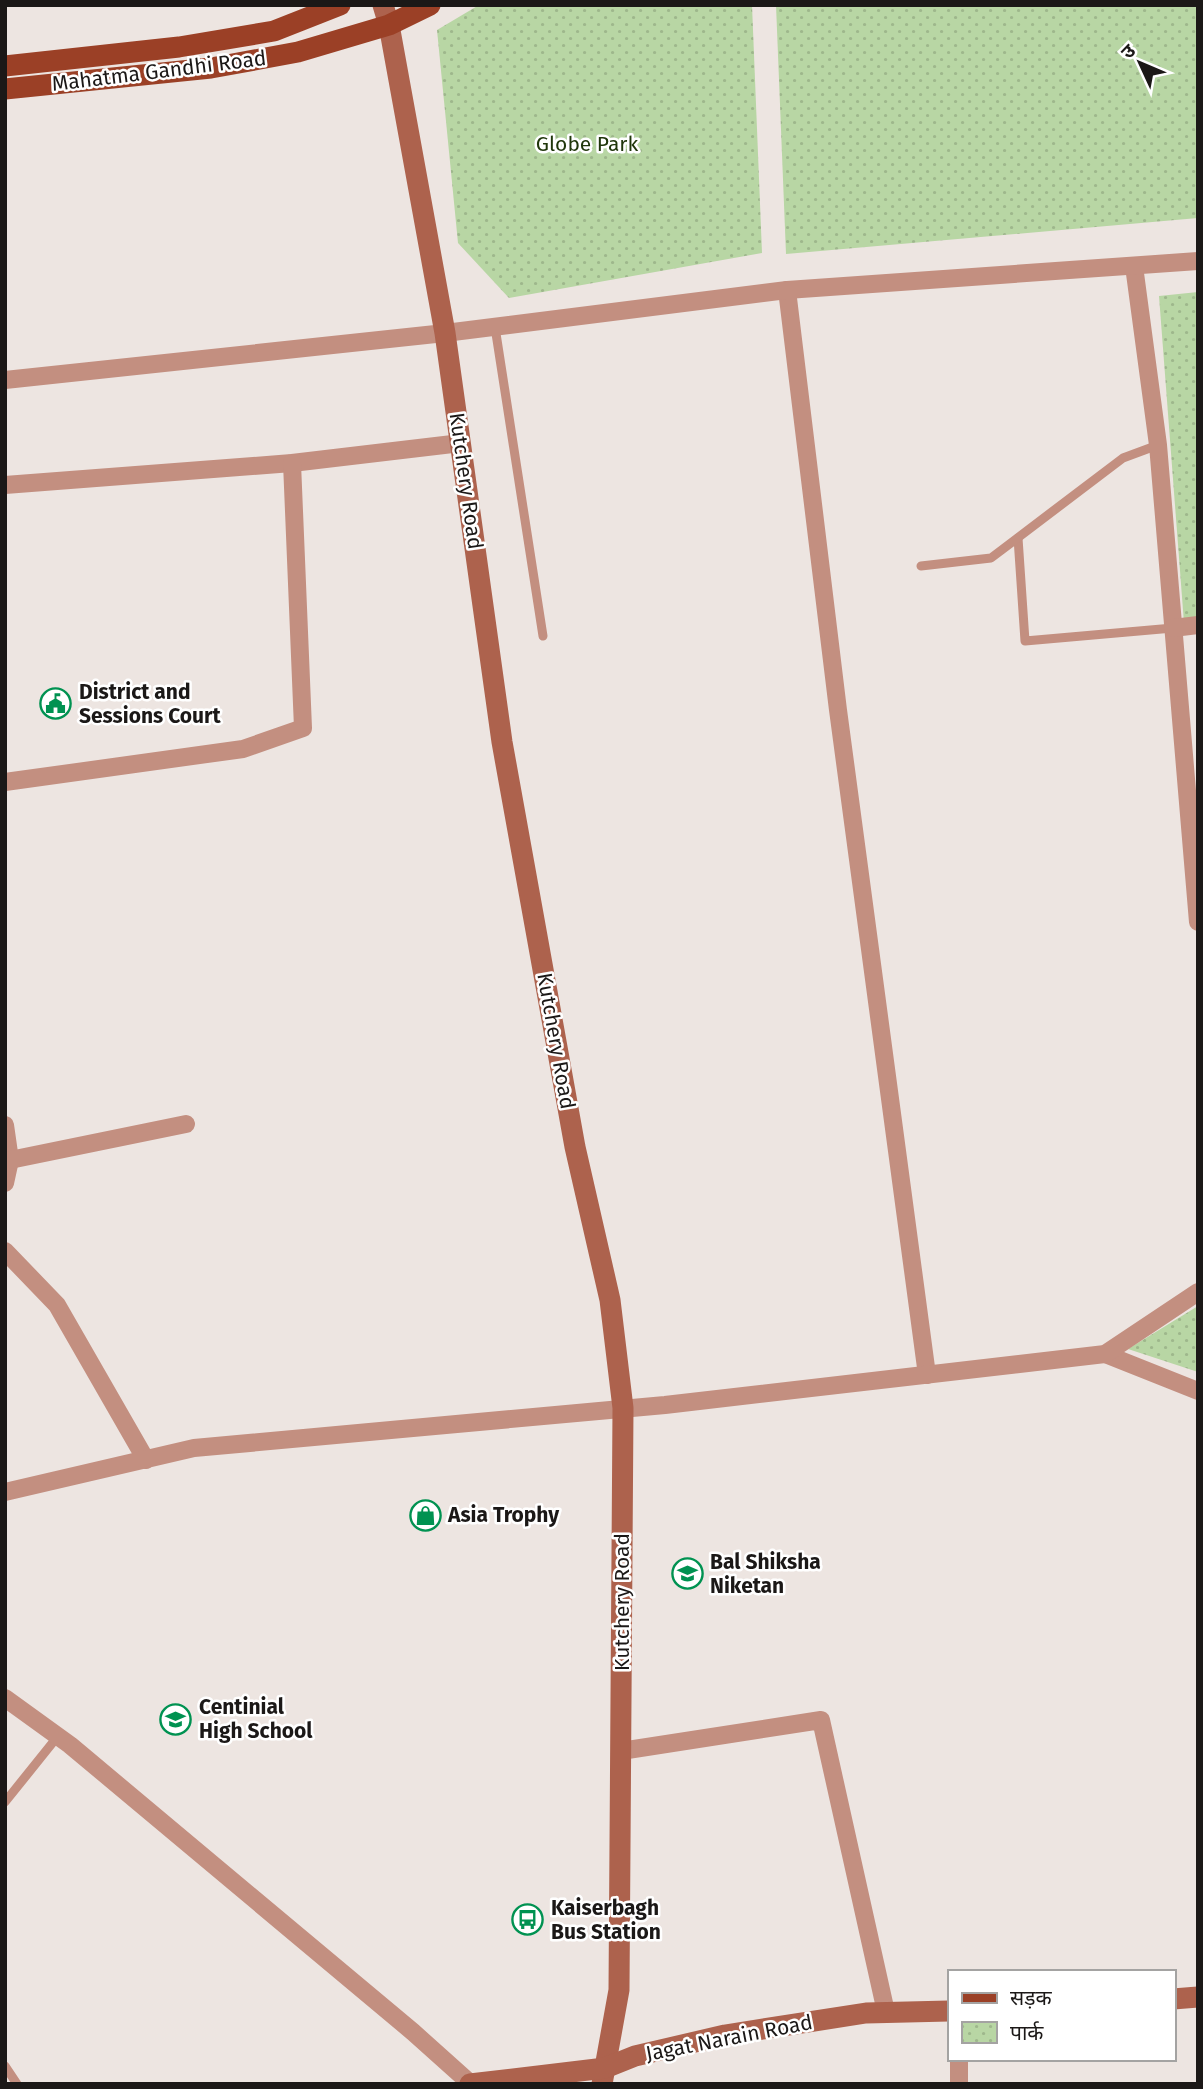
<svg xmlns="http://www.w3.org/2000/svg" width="1203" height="2089" viewBox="0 0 1203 2089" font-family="'Fira Sans','Noto Sans Devanagari',sans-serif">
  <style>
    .park { fill: url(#park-dots) }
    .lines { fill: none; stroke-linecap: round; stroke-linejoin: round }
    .lane { stroke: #c38f80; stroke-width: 9 }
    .street { stroke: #c38f80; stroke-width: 18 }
    .secondary { stroke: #ad624d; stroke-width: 21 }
    .primary { stroke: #9b4026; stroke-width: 21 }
    .labels { text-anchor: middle; stroke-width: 5; stroke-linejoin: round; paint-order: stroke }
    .street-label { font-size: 21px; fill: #1b1817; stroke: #fff }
    .park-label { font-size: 21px; fill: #20370b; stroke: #fff }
    .poi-label { font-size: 21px; font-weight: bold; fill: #1b1817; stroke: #fff; text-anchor: start }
  </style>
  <defs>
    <pattern id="park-dots" width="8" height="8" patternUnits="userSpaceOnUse" patternTransform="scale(1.75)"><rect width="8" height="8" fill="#b8d6a4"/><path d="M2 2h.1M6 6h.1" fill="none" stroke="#9eb78c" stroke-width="1.8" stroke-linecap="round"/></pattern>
  </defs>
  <rect width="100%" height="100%" fill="#ede5e1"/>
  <g class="park">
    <path d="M479 5H752L762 253 509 298 458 243 437 30Z"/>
    <path d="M776 5H1198V218L786 254Z"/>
    <path d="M1198 292V622L1184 623 1159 296Z"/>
    <path d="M1198 1306V1372L1128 1349Z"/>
  </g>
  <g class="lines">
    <g class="lane">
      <path d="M495 327 543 636"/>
      <path d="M1018 538 1025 641 1173 628"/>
      <path d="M921 566 991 558 1123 458 1158 445"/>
      <path d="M5 1802 58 1736"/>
      <path d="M5 2066 17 2084"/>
    </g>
    <g class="street">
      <path d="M1134 266 1158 445 1198 922"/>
      <path d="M787 290 838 710 927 1375"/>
      <path d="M5 380 445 333 787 290 1198 261"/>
      <path d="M5 485 292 463 461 443"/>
      <path d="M1173 628 1198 625"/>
      <path d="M5 782 243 749 303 728 292 463"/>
      <path d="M5 1125 10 1160 5 1183"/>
      <path d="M10 1160 186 1124"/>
      <path d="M5 1251 57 1305 146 1460"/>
      <path d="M1105 1354 1198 1391"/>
      <path d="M5 1492 194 1448 665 1405 1105 1354 1198 1292"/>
      <path d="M5 1698 70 1745 413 2032 471 2084"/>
      <path d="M621 1751 821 1720 886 2012"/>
      <path d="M959 2084V2059"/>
    </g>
    <g class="secondary">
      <path d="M383 5 389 25 445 333 502 742 575 1147 610 1300 623 1408 619 1990 602 2084"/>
      <path d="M1173 1999 1198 1997"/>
      <path d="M470 2084 605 2068 635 2056 725 2035 866 2013 949 2011"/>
    </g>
    <g class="primary">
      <path d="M5 66 179 47 274 31 340 5"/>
      <path d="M5 89 211 68 298 52 389 25 430 5"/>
    </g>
  </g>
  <defs>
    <symbol id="civic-ring" viewBox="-11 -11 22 22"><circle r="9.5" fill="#fff" stroke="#009251" stroke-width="1.5"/><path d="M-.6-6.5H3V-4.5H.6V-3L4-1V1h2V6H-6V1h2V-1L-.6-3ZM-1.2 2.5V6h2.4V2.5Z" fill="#009251"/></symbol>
    <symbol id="shop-ring" viewBox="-11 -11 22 22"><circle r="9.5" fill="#fff" stroke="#009251" stroke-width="1.5"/><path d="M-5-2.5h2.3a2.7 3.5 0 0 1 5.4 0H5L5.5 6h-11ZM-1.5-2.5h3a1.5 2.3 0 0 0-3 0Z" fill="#009251"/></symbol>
    <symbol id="school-ring" viewBox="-11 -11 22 22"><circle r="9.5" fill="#fff" stroke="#009251" stroke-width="1.5"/><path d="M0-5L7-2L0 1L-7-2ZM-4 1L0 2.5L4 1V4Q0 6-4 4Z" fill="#009251"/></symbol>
    <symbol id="bus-ring" viewBox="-11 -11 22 22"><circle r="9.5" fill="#fff" stroke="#009251" stroke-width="1.5"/><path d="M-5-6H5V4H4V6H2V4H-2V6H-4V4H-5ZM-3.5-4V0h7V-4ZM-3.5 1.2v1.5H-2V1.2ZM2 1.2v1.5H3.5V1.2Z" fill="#009251"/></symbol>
  </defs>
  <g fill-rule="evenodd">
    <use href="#civic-ring" x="38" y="686" width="35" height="35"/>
    <use href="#shop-ring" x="408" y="1498" width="35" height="35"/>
    <use href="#school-ring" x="670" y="1556" width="35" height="35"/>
    <use href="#school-ring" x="158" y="1702" width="35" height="35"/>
    <use href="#bus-ring" x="510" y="1902" width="35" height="35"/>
  </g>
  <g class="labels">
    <g class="street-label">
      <text transform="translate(159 71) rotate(-7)" y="7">Mahatma Gandhi Road</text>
      <text transform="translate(466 481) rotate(82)" y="7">Kutchery Road</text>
      <text transform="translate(556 1041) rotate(80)" y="7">Kutchery Road</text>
      <text transform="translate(622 1602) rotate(-90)" y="7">Kutchery Road</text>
      <text transform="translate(729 2038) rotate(-11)" y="7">Jagat Narain Road</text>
    </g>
    <g class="park-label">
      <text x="587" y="151">Globe Park</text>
    </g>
    <g class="poi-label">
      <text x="79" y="699">District and<tspan x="79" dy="24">Sessions Court</tspan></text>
      <text x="448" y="1522">Asia Trophy</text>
      <text x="710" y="1569">Bal Shiksha<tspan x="710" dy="24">Niketan</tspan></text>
      <text x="199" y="1714">Centinial<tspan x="199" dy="24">High School</tspan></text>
      <text x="551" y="1915">Kaiserbagh<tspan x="551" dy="24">Bus Station</tspan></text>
    </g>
  </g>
  <rect width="1203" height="2089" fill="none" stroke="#1b1817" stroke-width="14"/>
  <rect x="948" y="1970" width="228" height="91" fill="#ffffff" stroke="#a4a3a2" stroke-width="2"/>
  <rect x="962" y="1993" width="35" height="10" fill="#9b4026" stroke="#a4a3a2" stroke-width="2"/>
  <text x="1010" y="2005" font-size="21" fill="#1b1817">सड़क</text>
  <rect x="962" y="2022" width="35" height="21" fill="url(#park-dots)" stroke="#a4a3a2" stroke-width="2"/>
  <text x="1010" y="2040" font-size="21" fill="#1b1817">पार्क</text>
  <g transform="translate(1140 63) rotate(314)" stroke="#ffffff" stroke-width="5" paint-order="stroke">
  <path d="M0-5L12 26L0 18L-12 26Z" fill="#1b1817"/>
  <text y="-10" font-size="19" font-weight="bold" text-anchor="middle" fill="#1b1817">उ</text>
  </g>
</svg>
